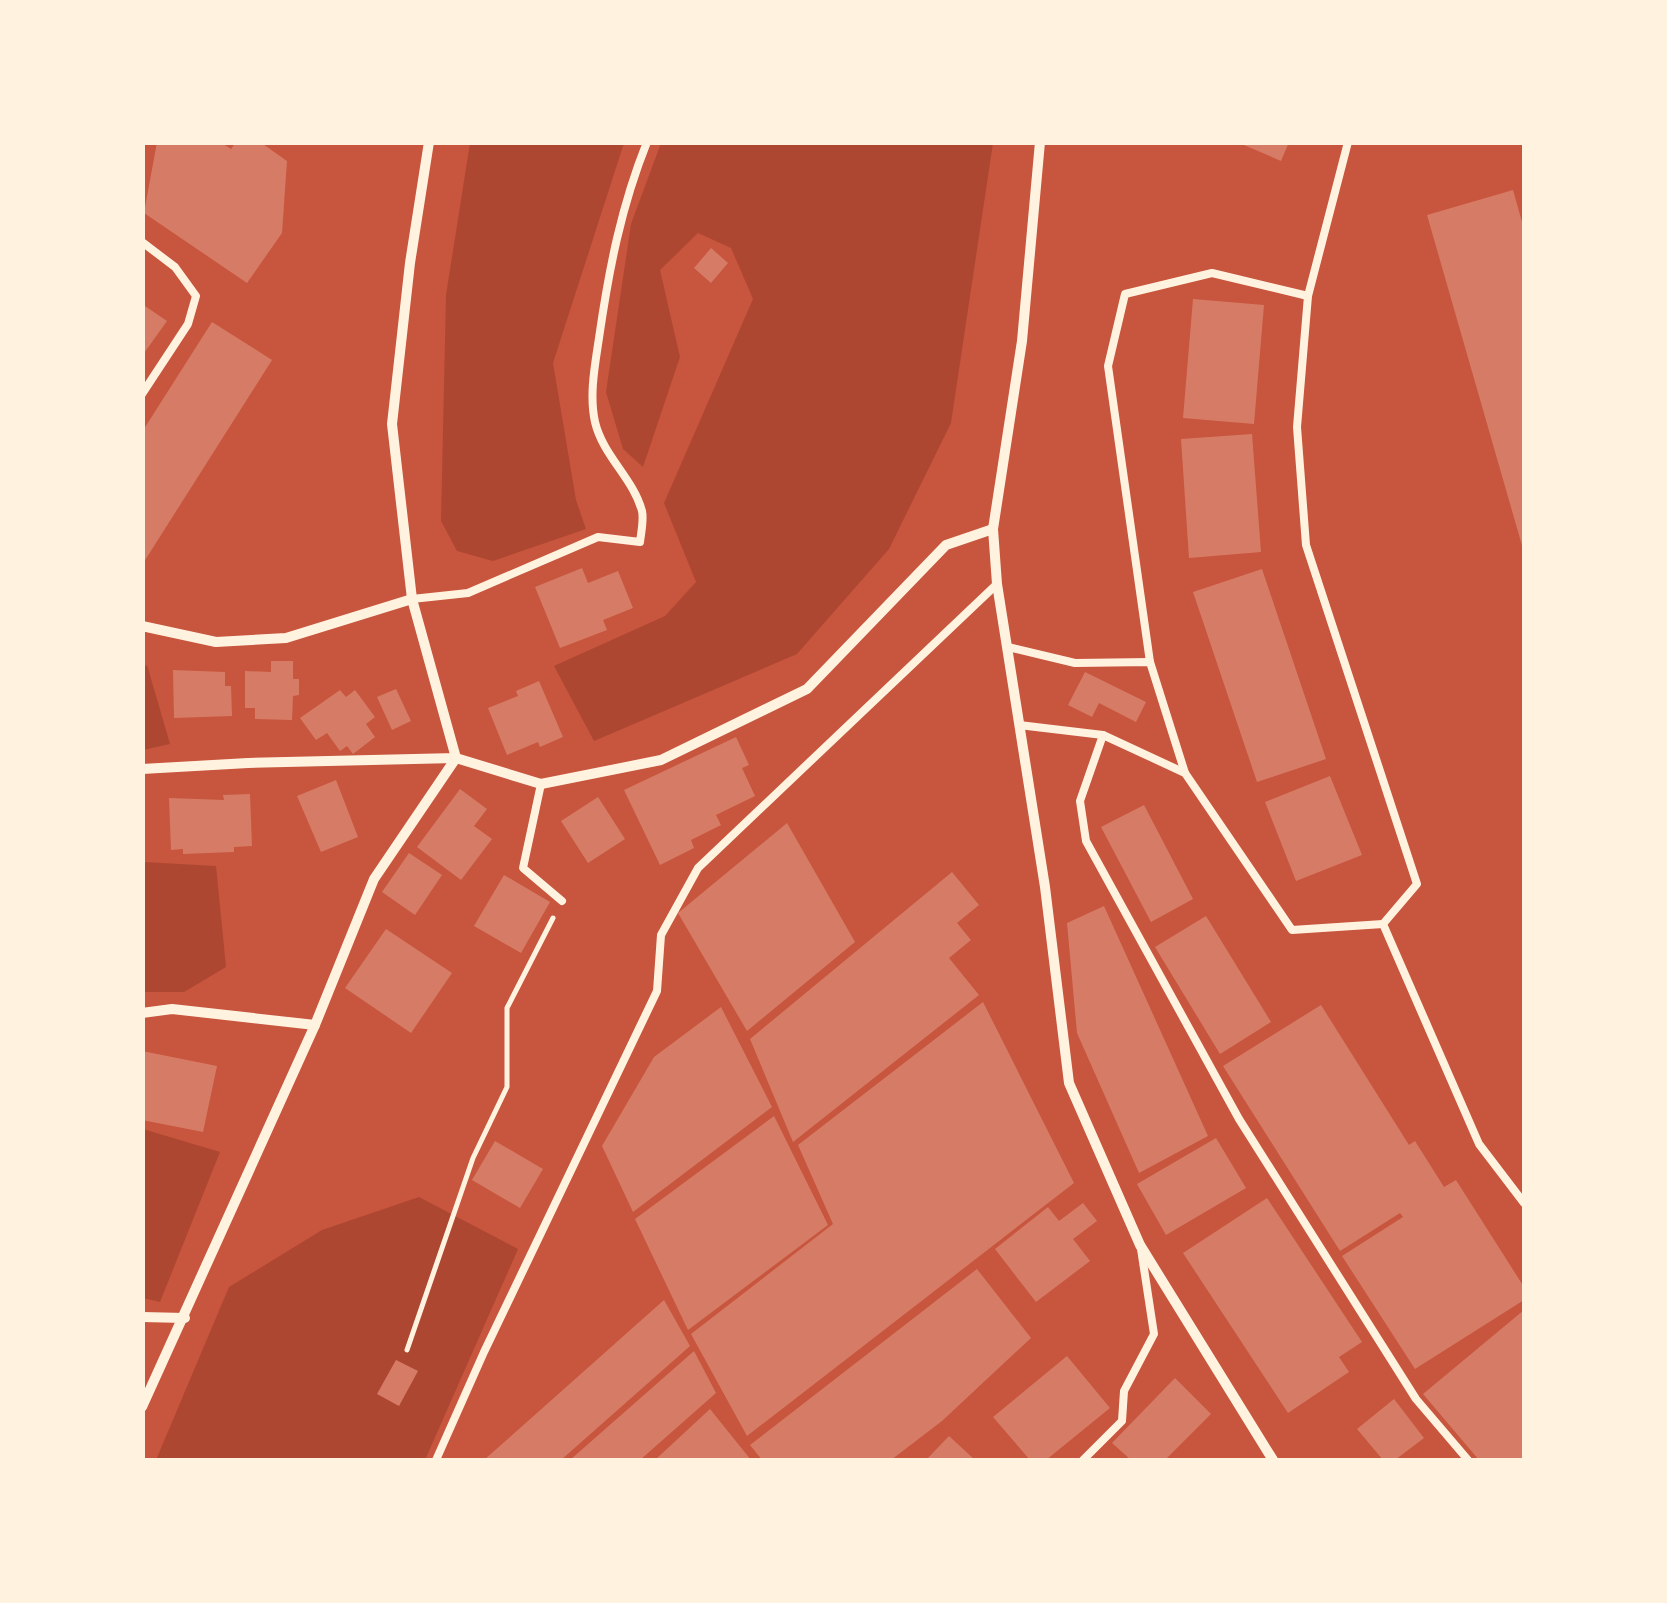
<svg xmlns="http://www.w3.org/2000/svg" width="1667" height="1603" viewBox="0 0 1667 1603" font-family="'Archivo Narrow',sans-serif">
  <style>
    .green { fill: #ae4732 }
    .building { fill: #d67c66 }
    .lines { fill: none; stroke-linecap: round; stroke-linejoin: round }
    .path { stroke: #fff3e0; stroke-width: 5 }
    .service { stroke: #fff3e0; stroke-width: 8 }
    .minor { stroke: #fff3e0; stroke-width: 10 }
  </style>
  <rect width="100%" height="100%" fill="#c8553d"/>
  <g class="green">
    <path d="M470 143H624L553 363 576 500 586 529 493 561 457 551 441 521 446 295Z"/>
    <path d="M661 143H993L951 423 889 549 797 654 594 741 554 666 665 616 696 582 664 503 753 299 731 248 698 233 660 270 680 357 643 467 623 449 606 392 631 224Z"/>
    <path d="M147 665 170 744 143 750V667Z"/>
    <path d="M143 862 216 866 226 967 184 992H143Z"/>
    <path d="M143 1129 220 1152 160 1302 143 1298Z"/>
    <path d="M419 1197 518 1249 425 1460H156L229 1287 322 1230Z"/>
  </g>
  <g class="building">
    <path d="M157 142H220L231 149 236 142H260L287 161 282 233 247 283 144 213Z"/>
    <path d="M1237 142H1289L1281 161Z"/>
    <path d="M1513 190 1524 229 1523 549 1427 215Z"/>
    <path d="M711 248 728 263 711 283 694 268Z"/>
    <path d="M1193 299 1264 305 1254 424 1183 418Z"/>
    <path d="M142 304 167 321 142 356Z"/>
    <path d="M212 322 272 360 142 565V432Z"/>
    <path d="M1252 434 1261 552 1189 558 1181 439Z"/>
    <path d="M582 568 588 583 618 571 633 608 603 620 607 630 560 648 535 587Z"/>
    <path d="M1262 569 1326 759 1257 782 1193 592Z"/>
    <path d="M271 661H293V679H299V695L293 696 292 720 255 719V708H245V671L271 672Z"/>
    <path d="M173 670 225 672V686H231L232 716 174 718Z"/>
    <path d="M1085 672 1146 702 1136 722 1099 703 1092 717 1068 705Z"/>
    <path d="M539 681 563 737 540 747 538 742 507 755 488 708 518 696 516 691Z"/>
    <path d="M396 689 411 721 392 730 377 697Z"/>
    <path d="M340 690 346 697 355 690 375 717 366 724 375 737 353 754 347 746 340 751 327 733 316 740 300 718Z"/>
    <path d="M736 737 749 765 742 768 755 796 716 815 721 825 691 840 694 848 660 865 624 790Z"/>
    <path d="M1330 776 1362 855 1296 881 1265 802Z"/>
    <path d="M336 780 358 837 321 852 297 796Z"/>
    <path d="M460 789 487 809 474 826 492 839 461 880 417 847Z"/>
    <path d="M250 794 252 846 234 847V852L183 854V849L171 850 169 798 224 800 223 795Z"/>
    <path d="M598 797 625 839 588 863 561 821Z"/>
    <path d="M1144 805 1193 899 1151 922 1101 827Z"/>
    <path d="M787 823 855 942 747 1031 678 913Z"/>
    <path d="M409 853 442 875 415 915 382 892Z"/>
    <path d="M952 872 979 905 957 923 971 940 949 958 979 995 793 1142 750 1039Z"/>
    <path d="M504 875 550 902 521 953 474 926Z"/>
    <path d="M1104 906 1208 1136 1139 1173 1077 1033 1067 923Z"/>
    <path d="M1206 916 1271 1022 1220 1054 1155 947Z"/>
    <path d="M386 929 452 973 411 1033 345 988Z"/>
    <path d="M983 1002 1074 1183 747 1436 691 1334 833 1224 798 1145Z"/>
    <path d="M1321 1005 1409 1145 1415 1141 1444 1187 1456 1180 1524 1287V1300L1415 1369 1342 1256 1403 1217 1400 1213 1340 1251 1223 1066Z"/>
    <path d="M721 1007 772 1107 633 1212 602 1146 654 1057Z"/>
    <path d="M142 1051 217 1066 203 1132 142 1120Z"/>
    <path d="M774 1116 828 1225 688 1330 635 1219Z"/>
    <path d="M1216 1138 1246 1188 1166 1235 1137 1184Z"/>
    <path d="M495 1141 543 1169 520 1208 472 1180Z"/>
    <path d="M1267 1198 1362 1342 1339 1357 1349 1372 1288 1413 1183 1253Z"/>
    <path d="M1083 1203 1097 1221 1073 1239 1090 1261 1036 1302 995 1249 1048 1207 1059 1221Z"/>
    <path d="M977 1269 1031 1338 942 1421 891 1460H762L750 1445Z"/>
    <path d="M664 1300 690 1346 561 1460H484Z"/>
    <path d="M1524 1310V1460H1479L1423 1394Z"/>
    <path d="M694 1351 716 1393 640 1460H570Z"/>
    <path d="M1067 1356 1110 1408 1046 1460H1030L993 1417Z"/>
    <path d="M396 1360 418 1371 399 1406 377 1394Z"/>
    <path d="M1175 1378 1211 1414 1165 1460H1131L1112 1443Z"/>
    <path d="M1394 1399 1424 1438 1395 1460H1383L1357 1429Z"/>
    <path d="M710 1409 751 1460H655Z"/>
    <path d="M949 1436 975 1460H926Z"/>
  </g>
  <g class="lines">
    <path class="path" d="M407 1350 473 1158 507 1087V1008L553 918"/>
    <g class="service">
      <path d="M1348 142 1308 296 1297 427 1306 545 1417 884 1383 924"/>
      <path d="M142 242 175 267 196 296 188 324 142 394"/>
      <path d="M412 599 468 593 598 537 640 542C641 533 644 520 642 511 633 478 603 456 595 422 589 395 595 365 599 338 609 269 621 207 647 142"/>
      <path d="M1008 647 1075 663 1150 662 1185 773"/>
      <path d="M1150 662 1108 366 1125 294 1212 273 1308 296"/>
      <path d="M1019 725 1103 735 1185 773 1292 930 1383 924 1479 1144 1524 1203"/>
      <path d="M1103 735 1080 801 1086 841 1239 1119 1416 1399 1468 1460"/>
      <path d="M541 784 523 868 562 901"/>
      <path d="M436 1460 484 1352 657 991 661 935 698 868 997 584"/>
      <path d="M1083 1460 1122 1421 1124 1391 1154 1334 1141 1249"/>
    </g>
    <g class="minor">
      <path d="M1040 142 1022 341 993 529 997 584 1045 887 1069 1083 1140 1245 1273 1460"/>
      <path d="M142 626 216 642 286 638 412 599"/>
      <path d="M142 769 248 763 456 758 412 599 392 424 410 263 429 142"/>
      <path d="M142 1013 172 1009 315 1025"/>
      <path d="M142 1317 185 1318"/>
      <path d="M142 1407 315 1025 374 879 456 758 541 784 661 760 807 689 946 545 993 529"/>
    </g>
  </g>
  <rect width="1667" height="1603" fill="none" stroke="#fff3e0" stroke-width="290"/>
</svg>
